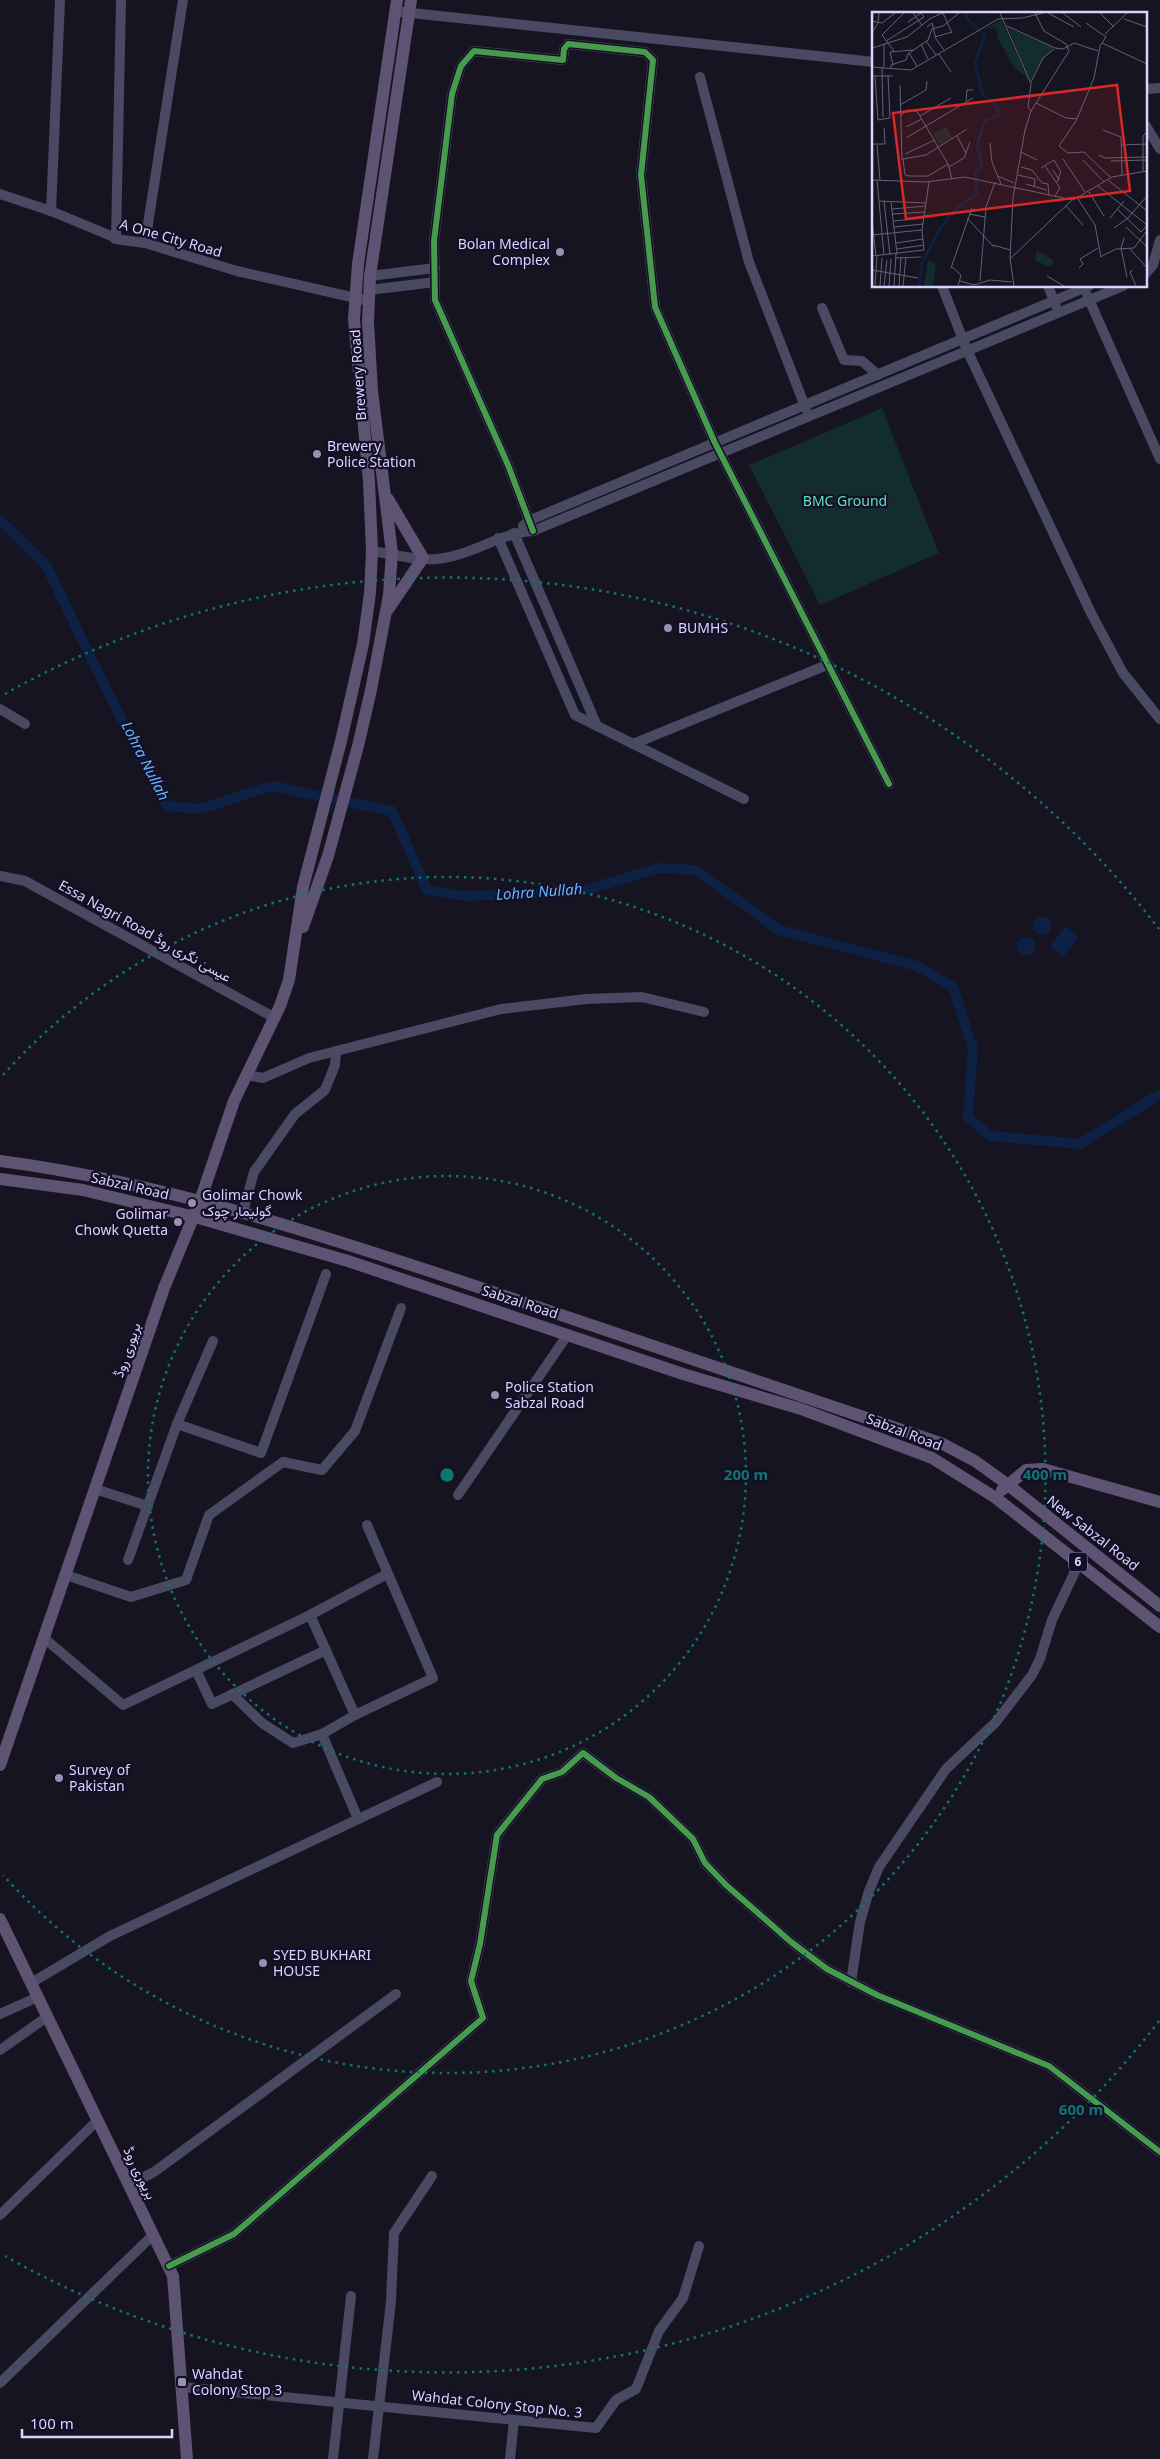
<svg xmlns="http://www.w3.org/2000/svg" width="1160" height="2459" viewBox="0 0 1160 2459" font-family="'Noto Sans',Vazirmatn,sans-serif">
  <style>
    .green { fill: #132c2d }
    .water { fill: #0d2144 }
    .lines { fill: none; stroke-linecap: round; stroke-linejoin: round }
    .canal { stroke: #0d2144; stroke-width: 10 }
    .minor { stroke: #4a4962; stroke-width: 10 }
    .major { stroke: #5e5373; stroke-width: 12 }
    .cycleway-casing { stroke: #130f26; stroke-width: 9 }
    .cycleway { stroke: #469c4c; stroke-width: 6 }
    .ring { fill: none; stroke: #0f766e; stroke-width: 2.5; stroke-dasharray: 2.5 5 }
    .poi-dot { fill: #9591b1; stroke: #130f26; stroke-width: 2 }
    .labels { text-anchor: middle; stroke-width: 4.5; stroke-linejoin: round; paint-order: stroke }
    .shield { fill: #130f26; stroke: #9e99be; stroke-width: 1 }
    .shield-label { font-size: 12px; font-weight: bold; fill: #d9d4ff }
    .street-label { font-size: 14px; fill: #d9d4ff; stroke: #130f26 }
    .poi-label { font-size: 14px; fill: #d9d4ff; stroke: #130f26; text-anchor: start }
    .park-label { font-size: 14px; fill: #5fe0c0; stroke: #130f26 }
    .water-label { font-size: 15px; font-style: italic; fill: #62b6ff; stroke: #130f26 }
    .inset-river { fill: none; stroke: #0d2144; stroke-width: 2.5 }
    .inset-road { fill: none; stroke: #64617a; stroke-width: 1 }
    .view { fill: #d62828; fill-opacity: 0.15; stroke: #d62828; stroke-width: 2.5 }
    .inset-edge { fill: none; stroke: #d9d4ff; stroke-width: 2.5 }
    .centre { fill: #0f766e; stroke: #130f26; stroke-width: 2.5 }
    .ring-label { font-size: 15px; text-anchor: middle; font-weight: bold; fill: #0f766e; stroke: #130f26; stroke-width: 4.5; stroke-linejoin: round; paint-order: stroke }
  </style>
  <rect width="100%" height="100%" fill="#161421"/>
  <path class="green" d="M882 408 939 553 820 605 749 465Z"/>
  <g class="water">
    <circle cx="1042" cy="926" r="9"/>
    <path d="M1066 926 1079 937 1063 957 1050 946Z"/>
    <circle cx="1026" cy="946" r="9"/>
  </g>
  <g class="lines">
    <path class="canal" d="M0 520 46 565 116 709 167 806 200 809 272 786 392 811 427 890 465 896 579 892 659 868 696 870 779 930 917 966 953 987 973 1049 968 1117 990 1136 1080 1144 1160 1094"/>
    <g class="minor">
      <path d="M402 12 874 62"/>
      <path d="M700 77 749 262 806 409"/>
      <path d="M1146 89 1160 88"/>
      <path d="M1146 126 1160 149"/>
      <path d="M0 194 51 211 116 238 115 239 145 243 237 271 369 301"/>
      <path d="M51 211 60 0"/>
      <path d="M116 238 121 0"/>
      <path d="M145 243 183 0"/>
      <path d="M1146 273 1153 265 1160 240"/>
      <path d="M370 276 435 268"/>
      <path d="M942 286 967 350 1091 613 1123 673 1160 719"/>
      <path d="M1048 286 1056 306"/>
      <path d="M369 290 435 282"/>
      <path d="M1087 295 1160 459"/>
      <path d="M822 308 844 360 862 361 878 375"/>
      <path d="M523 526 528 521 1089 286"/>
      <path d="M533 531 508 465 435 300 434 241 452 94 461 66 474 51 563 60 564 49 568 44 645 52 653 60 641 175 655 307 715 443 889 784"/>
      <path d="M514 533 597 726"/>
      <path d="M498 538 575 715 744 799"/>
      <path d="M372 551C393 554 416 561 437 559 471 556 499 533 533 531L1123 286"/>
      <path d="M0 709 25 724"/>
      <path d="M633 744 827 665"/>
      <path d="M0 876 25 881 275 1018"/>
      <path d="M246 1075 263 1078 309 1058 501 1009 586 999 642 997 704 1012"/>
      <path d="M243 1212 254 1172 295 1114 325 1090 335 1065 336 1051"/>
      <path d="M177 1424 261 1453 326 1274"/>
      <path d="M95 1489 148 1506"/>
      <path d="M458 1495 568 1334"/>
      <path d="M128 1560 177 1424 213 1341"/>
      <path d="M66 1575 131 1597 186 1580 209 1515 283 1462 322 1470 355 1431 401 1308"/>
      <path d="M310 1615 355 1715"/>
      <path d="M44 1638 123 1705 310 1615 387 1574"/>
      <path d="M196 1670 212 1704 326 1650"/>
      <path d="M232 1694 262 1723 293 1743 322 1734 355 1715 433 1678 367 1525"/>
      <path d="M322 1734 358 1819"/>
      <path d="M851 1982 860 1922 869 1891 879 1867 946 1769 996 1722 1032 1675 1040 1659 1052 1620 1079 1563"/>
      <path d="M31 1983 110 1936 437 1782"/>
      <path d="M0 2014 38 1997"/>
      <path d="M0 2050 47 2017"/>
      <path d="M129 2185 154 2172 396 1994"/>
      <path d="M0 2215 98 2120"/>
      <path d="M169 2266 234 2234 483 2018 471 1981 480 1944 497 1835 542 1779 562 1772 583 1753 616 1778 649 1797 693 1839 705 1863 726 1885 791 1942 827 1969 877 1995 1049 2066 1160 2152"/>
      <path d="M0 2383 153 2235"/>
      <path d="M183 2387 596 2428 616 2400 636 2389 659 2331 683 2298 699 2246"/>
      <path d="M333 2459 351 2296"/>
      <path d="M373 2459 391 2301 394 2233 432 2176"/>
      <path d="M510 2459 514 2420"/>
    </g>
    <g class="major">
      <path d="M387 611 423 558 388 499"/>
      <path d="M303 927 328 856 358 746 371 690 389 595 392 553 372 391 368 322 370 276 411 0"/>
      <path d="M0 1161C161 1182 315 1233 469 1284 627 1336 785 1391 943 1444L975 1461 1007 1484 1160 1606"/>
      <path d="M0 1179 83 1190 195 1217 348 1261 683 1374 801 1409 932 1458 996 1498 1160 1627"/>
      <path d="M1002 1490 1026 1470 1043 1469 1160 1502"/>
      <path d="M0 1765 164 1288 200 1201 234 1101 280 1006 289 980 303 887 341 741 363 644 370 593 372 551 369 481 354 319 358 264 397 0"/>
      <path d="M0 1919 173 2276 187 2459"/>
    </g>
    <defs>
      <g id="cycleway">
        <path d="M533 531 508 465 435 300 434 241 452 94 461 66 474 51 563 60 564 49 568 44 645 52 653 60 641 175 655 307 715 443 889 784"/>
        <path d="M169 2266 234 2234 483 2018 471 1981 480 1944 497 1835 542 1779 562 1772 583 1753 616 1778 649 1797 693 1839 705 1863 726 1885 791 1942 827 1969 877 1995 1049 2066 1160 2152"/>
      </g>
    </defs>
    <use href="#cycleway" class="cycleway-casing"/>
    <use href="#cycleway" class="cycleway"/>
  </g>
  <g class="ring">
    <circle cx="447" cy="1475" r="299"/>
    <path d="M3 1075A598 598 0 1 1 3 1875"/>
    <path d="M1159 2021A897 897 0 0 1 5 2256M5 694A897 897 0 0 1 1159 929"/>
  </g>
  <g class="poi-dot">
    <circle cx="560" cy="252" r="5"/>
    <circle cx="317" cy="454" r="5"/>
    <circle cx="668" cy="628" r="5"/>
    <circle cx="192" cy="1203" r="5"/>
    <circle cx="178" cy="1222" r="5"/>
    <circle cx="495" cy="1395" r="5"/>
    <circle cx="59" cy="1778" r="5"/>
    <circle cx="263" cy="1963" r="5"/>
    <rect x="177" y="2377" width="10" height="10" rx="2.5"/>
  </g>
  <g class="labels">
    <rect class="shield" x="1069" y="1552.5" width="18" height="19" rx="4"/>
    <g class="shield-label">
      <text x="1078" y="1566">6</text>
    </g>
    <g class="street-label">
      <text transform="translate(171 238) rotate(16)" y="5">A One City Road</text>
      <text transform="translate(358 375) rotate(-94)" y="5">Brewery Road</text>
      <text transform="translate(145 931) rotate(29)" y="5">Essa Nagri Road عیسیٰ نگری روڈ</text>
      <text transform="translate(130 1186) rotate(13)" y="5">Sabzal Road</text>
      <text transform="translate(520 1302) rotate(18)" y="5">Sabzal Road</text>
      <text transform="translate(127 1350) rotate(-71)" y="5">بریوری روڈ</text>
      <text transform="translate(904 1432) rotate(21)" y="5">Sabzal Road</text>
      <text transform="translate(1093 1533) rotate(38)" y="5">New Sabzal Road</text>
      <text transform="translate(140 2173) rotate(64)" y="5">بریوری روڈ</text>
      <text transform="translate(497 2404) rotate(6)" y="5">Wahdat Colony Stop No. 3</text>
    </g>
    <g class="poi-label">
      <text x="550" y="249" text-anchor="end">Bolan Medical<tspan x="550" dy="16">Complex</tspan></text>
      <text x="327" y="451">Brewery<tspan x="327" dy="16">Police Station</tspan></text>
      <text x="678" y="633">BUMHS</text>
      <text x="202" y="1200">Golimar Chowk<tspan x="202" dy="16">گولیمار چوک</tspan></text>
      <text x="168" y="1219" text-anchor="end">Golimar<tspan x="168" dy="16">Chowk Quetta</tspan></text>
      <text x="505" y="1392">Police Station<tspan x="505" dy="16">Sabzal Road</tspan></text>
      <text x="69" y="1775">Survey of<tspan x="69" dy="16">Pakistan</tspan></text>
      <text x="273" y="1960">SYED BUKHARI<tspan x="273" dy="16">HOUSE</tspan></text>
      <text x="192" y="2379">Wahdat<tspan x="192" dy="16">Colony Stop 3</tspan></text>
    </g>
    <g class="park-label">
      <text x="845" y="506">BMC Ground</text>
    </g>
    <g class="water-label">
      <text transform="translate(145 761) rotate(63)" y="5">Lohra Nullah</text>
      <text transform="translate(539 892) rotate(-4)" y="5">Lohra Nullah</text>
    </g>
  </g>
  <g transform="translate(872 12)">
    <rect width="275" height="275" fill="#161421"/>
    <path d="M128 9H130L155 66 142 55 126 27 124 15 112 17ZM136 16 182 36 171 46 158 70ZM74 115 80 125 68 133 61 122ZM165 238 182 249 179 253 175 254 163 248ZM56 248 64 252 61 274 52 273Z" fill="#132c2d"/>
    <path class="inset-river" d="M47 274 50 251 69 215 85 196 105 182 103 162 110 154 105 133 113 109 126 104V95L111 83 103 51 113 23 95 7 94 1"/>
    <path class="inset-road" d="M41 1 50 13M71 1 80 21M128 1 159 72 156 95 159 99M176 1 202 15M191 1 209 15M228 1 242 15M252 7 275 15M0 9 10 11 23 1M214 11 234 25 228 34 222 66 204 109 187 134 196 141 212 140 238 165M135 14 183 36 191 37 202 31 226 39M55 15 60 11 64 27 72 38M0 21 6 11 7 1M233 22 255 1M63 25 80 20M14 29 52 5 49 1 36 10M54 29 64 43M230 31 275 52M12 32V55M49 32 56 47M0 36 35 25 59 6 71 1M22 39 10 23 32 1M37 41 45 54M67 42 79 60M21 53 18 40 41 38M0 55 39 58 126 7 150 6 171 1M10 56 11 105M19 57V53L34 48 36 42 56 28 60 17 71 14 87 1M0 64H21M3 64 6 108 18 106 16 63M159 70 171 46 182 37M28 73 30 148M94 89 95 78H101M164 91 194 106 205 107M28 93 54 78 55 69M45 99 76 152 80 167M29 103 36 98 45 99M48 104 79 86M34 115 50 107M231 118 249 125 250 163M85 124 94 141M34 126 101 86M118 131 120 150 129 172M0 132H13L12 116M5 133 8 168M249 133 275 132M149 140 165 148M33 142 63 128M227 143 233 146 275 145M191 147 213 180M211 148 232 170M239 149 275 148M76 152 56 164H37L33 163 31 147 54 143 95 117M173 154 188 176 183 184M77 155 92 146 98 130M149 155 160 158 170 171 176 172 177 183M169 156 182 148 189 160 186 167M181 158 187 168 184 170M271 160V124L275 120M146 163 163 167 162 175M126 164 142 171M0 168 54 170 93 165 201 188 240 165 275 159M5 168 12 243M236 168 275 199M154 172 175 178M226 174 275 213M217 180 232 204M206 187 223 213 229 245M7 189 54 191M12 189 18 243M19 190 25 242M194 194 211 213M20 197 54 194M245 197 269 220 275 213M21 202 52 200M97 202 113 205M95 206 122 235M238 206 252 189M256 206 275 184M0 208 4 244M22 209 51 206M22 215 51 212M254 215 275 235M242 216 256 206M0 223 50 218M252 226 249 236 255 265M24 231 51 227M121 233 138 238M25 237 52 233M258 237 275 256M0 244 52 238 50 218 57 170M228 245 244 237 262 236 274 220M24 246 49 245M138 247 200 188M80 255 89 263 86 274M79 256 100 196M207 256 211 252 208 247 226 236M0 258 46 266M261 258 258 260 264 274M175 264 192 274M88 269 102 273 118 268 140 270M108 269 114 195 123 170M3 274 5 244M8 274 10 246M12 274 15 248M17 274 19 247M22 274 24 242M27 274 29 245M31 274 34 245M142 274 138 246 141 186 153 118 159 99 197 39 194 32 172 19 163 1"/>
    <path class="view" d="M245 73 258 179 34 207 21 101Z"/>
    <rect width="275" height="275" class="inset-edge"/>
  </g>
  <circle cx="447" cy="1475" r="8" class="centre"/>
  <g class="ring-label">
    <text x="746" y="1480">200 m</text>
    <text x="1045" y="1480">400 m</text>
    <text x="1081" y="2115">600 m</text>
  </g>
  <path d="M22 2429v8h150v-8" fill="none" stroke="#d9d4ff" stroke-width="2.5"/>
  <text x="30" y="2429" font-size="15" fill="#d9d4ff" stroke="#130f26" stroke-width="4" paint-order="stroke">100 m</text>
</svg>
